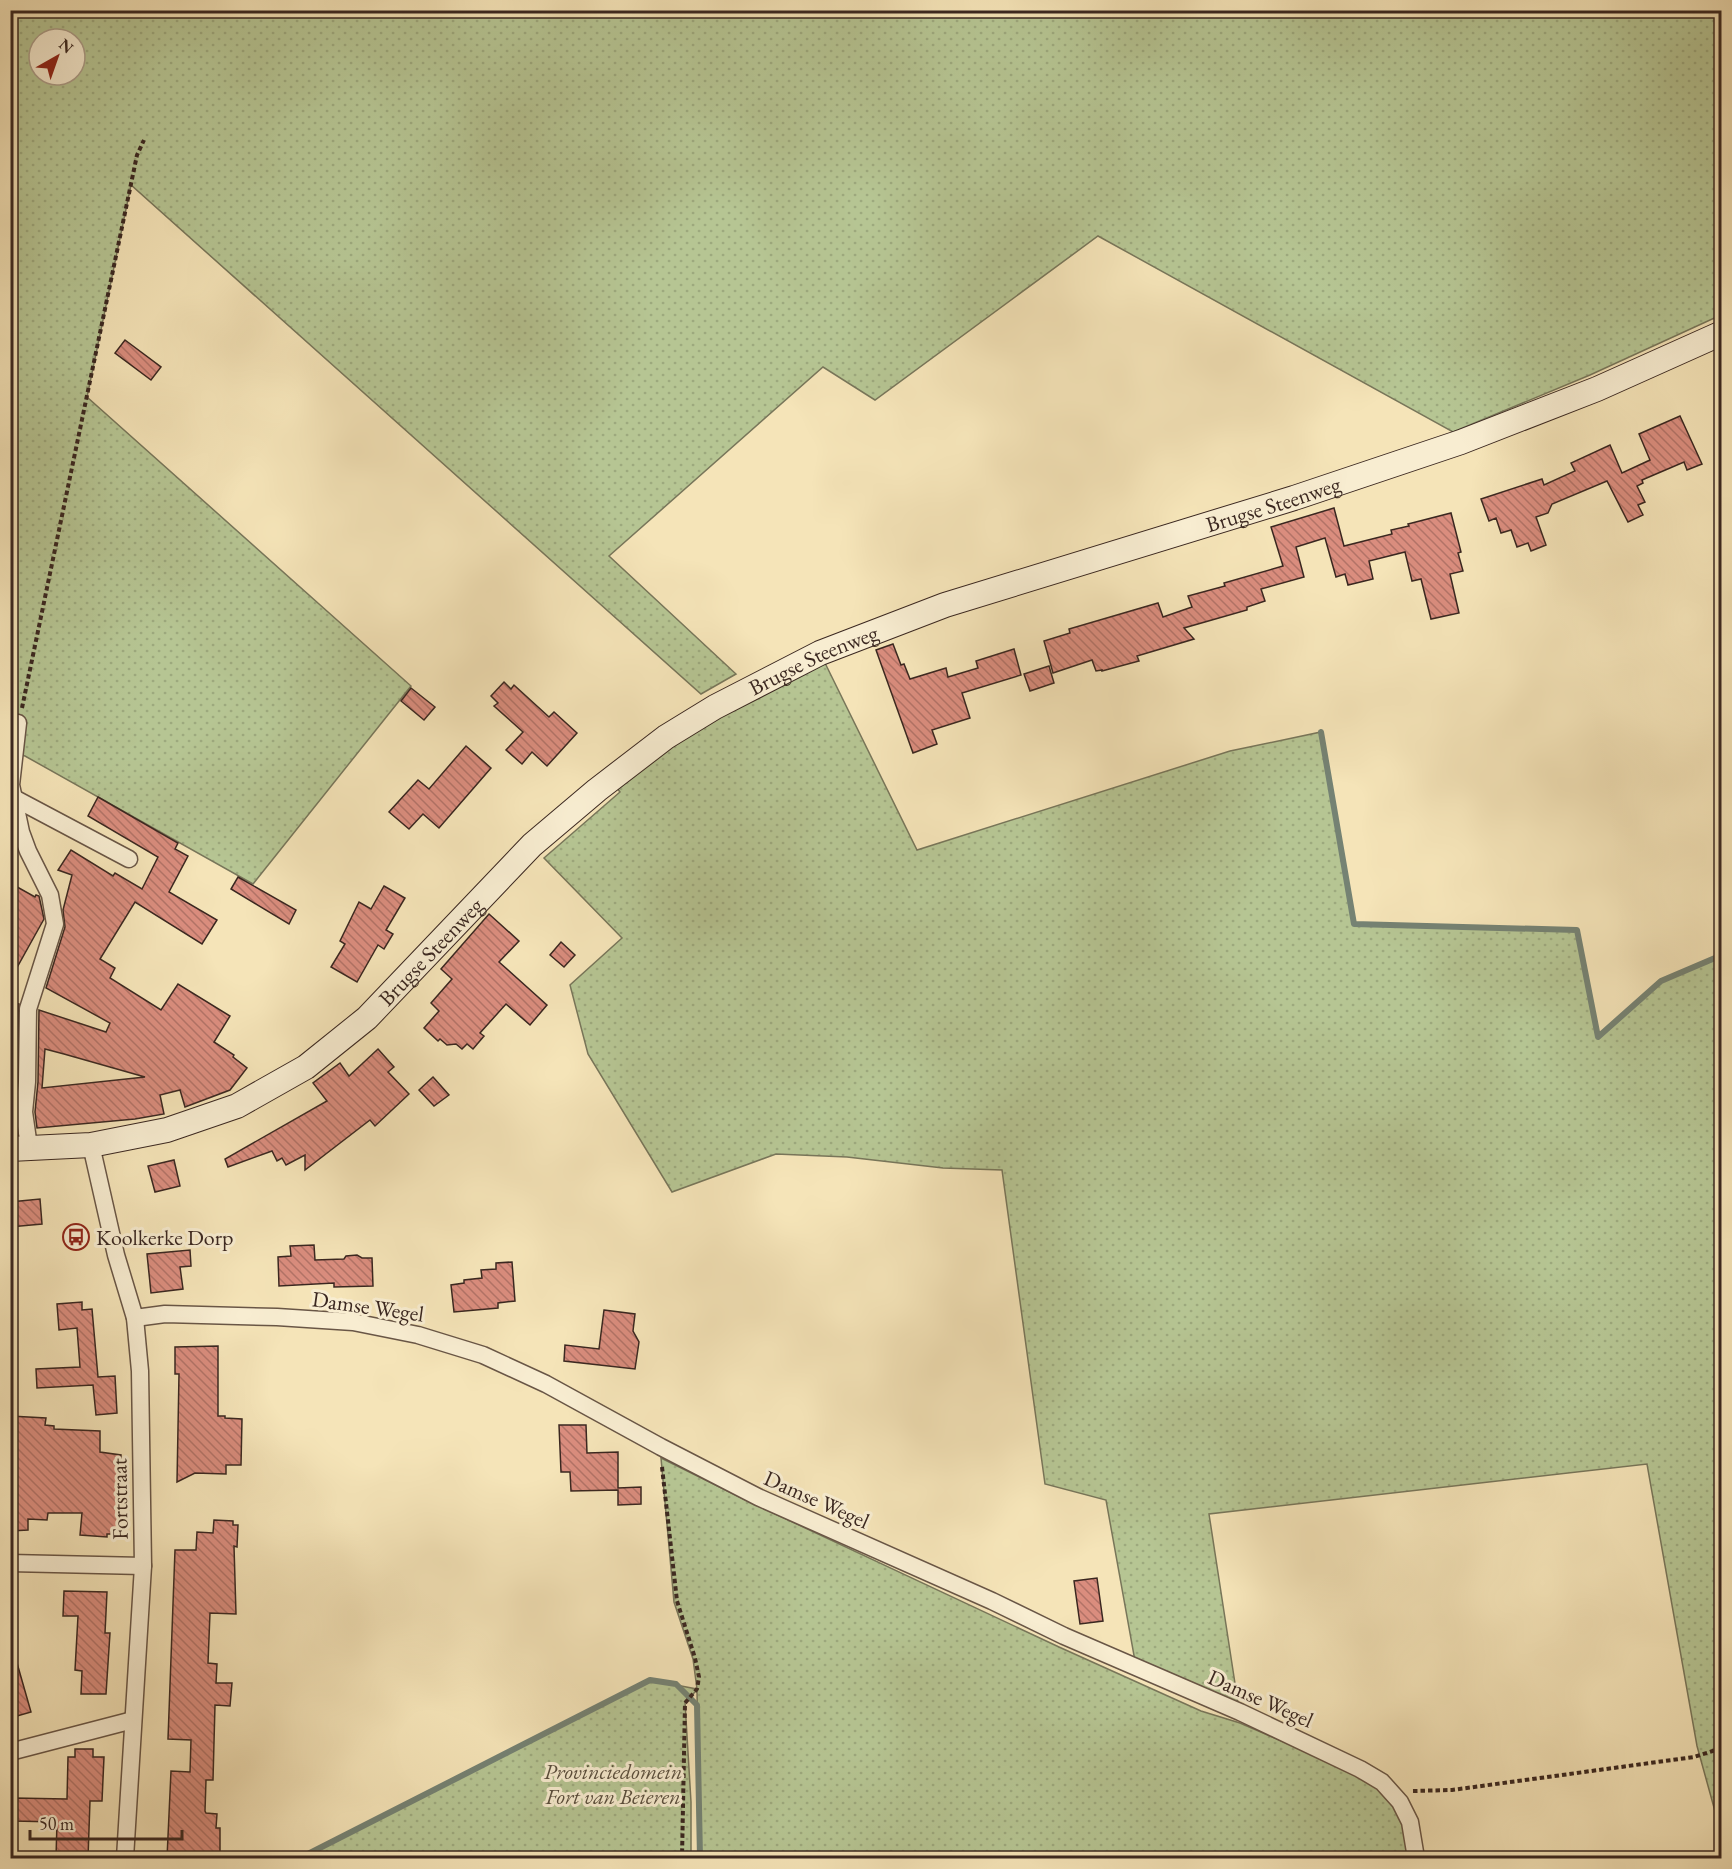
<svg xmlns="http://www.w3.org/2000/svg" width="1732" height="1869" viewBox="0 0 1732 1869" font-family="'EB Garamond',serif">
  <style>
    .grass { fill: url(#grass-dots); stroke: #78765a; stroke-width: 1.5; fill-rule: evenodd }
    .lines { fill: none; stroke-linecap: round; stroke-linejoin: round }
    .stream { stroke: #758273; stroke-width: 6 }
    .building { fill: url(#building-back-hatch); stroke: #3a2720; stroke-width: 1.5; fill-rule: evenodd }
    .minor-casing { stroke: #695646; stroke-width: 19 }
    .secondary-casing { stroke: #3a2720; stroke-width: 26 }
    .path { stroke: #3a2720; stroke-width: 4; stroke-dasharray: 4.5 3; stroke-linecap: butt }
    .minor { stroke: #f8edd1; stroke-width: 16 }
    .secondary { stroke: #f8edd1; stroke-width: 24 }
    .labels { text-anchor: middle; stroke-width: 6; stroke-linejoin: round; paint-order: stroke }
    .street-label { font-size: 22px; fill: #3a2720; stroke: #f8edd1 }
    .poi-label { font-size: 22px; fill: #3a2720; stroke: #f8edd1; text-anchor: start }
    .park-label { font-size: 22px; font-style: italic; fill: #594e3d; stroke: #f8edd1 }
  </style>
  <defs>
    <pattern id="grass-dots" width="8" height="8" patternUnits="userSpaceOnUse" patternTransform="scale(1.5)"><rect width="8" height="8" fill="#b6c593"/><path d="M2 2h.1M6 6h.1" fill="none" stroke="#9da97e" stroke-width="1.8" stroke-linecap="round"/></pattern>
    <pattern id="building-back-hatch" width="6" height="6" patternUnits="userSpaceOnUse" patternTransform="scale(1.5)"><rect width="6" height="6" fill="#da8d7e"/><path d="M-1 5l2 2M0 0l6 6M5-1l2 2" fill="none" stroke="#b27367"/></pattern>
  </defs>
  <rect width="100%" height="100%" fill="#f5e4b8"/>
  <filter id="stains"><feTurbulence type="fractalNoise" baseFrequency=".00333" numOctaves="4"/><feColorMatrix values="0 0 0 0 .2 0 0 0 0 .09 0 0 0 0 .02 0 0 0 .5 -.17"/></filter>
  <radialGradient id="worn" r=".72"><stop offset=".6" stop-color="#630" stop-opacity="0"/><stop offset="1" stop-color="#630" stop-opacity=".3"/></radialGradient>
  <g class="grass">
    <path d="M11 11H1721L1722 195 1718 200 1722 202 1721 315 1590 375 1453 432 1098 236 875 400 823 367 609 556 736 674 701 694 131 185 87 397 411 686 253 884 25 756 14 753 11 728ZM39 39H75V75H39Z"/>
    <path d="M824 661 917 850 1230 751 1321 732 1354 924 1577 930 1598 1037 1661 981 1721 955V1833L1697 1746 1647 1464 1209 1514 1238 1703 1135 1661 1106 1500 1045 1484 1002 1170 943 1168 847 1157 776 1154 672 1192 588 1054 570 985 622 938 544 858 620 792 616 787 672 744 722 714Z"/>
    <path d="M661 1458 754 1504 1059 1647 1201 1711 1240 1723 1358 1774 1378 1786 1406 1823 1412 1858H700L697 1690 685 1702 691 1802V1858H300L650 1680 697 1689 693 1659 674 1602Z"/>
  </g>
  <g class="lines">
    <g class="stream">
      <path d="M1321 732 1354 924 1577 930 1598 1037 1661 981 1722 955"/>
      <path d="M300 1858 650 1680 676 1684 697 1705 700 1858"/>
    </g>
  </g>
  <g class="building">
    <path d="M125 340 161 367 151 380 115 353Z"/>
    <path d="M1680 416 1702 464 1687 470 1684 462 1642 480 1643 483 1637 486 1645 502 1638 505 1643 515 1628 522 1607 481 1552 504 1548 513 1536 517 1546 545 1531 551 1528 543 1517 547 1511 530 1501 533 1496 518 1489 521 1481 499 1542 479 1544 485 1575 471 1571 463 1610 445 1622 473 1650 460 1639 434Z"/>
    <path d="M1334 508 1344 546 1392 534 1391 530 1409 526 1408 524 1451 513 1461 552 1458 553 1463 571 1450 574 1459 613 1431 619 1421 579 1412 581 1405 552 1369 561 1373 579 1348 585 1345 574 1336 577 1325 538 1296 547 1304 577 1261 589 1265 601 1247 607V610L1184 628 1194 639 1137 656 1139 661 1102 671V670L1096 671 1092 660 1053 673 1044 641 1070 633 1069 629 1158 603 1163 617 1192 607 1188 596 1225 586 1224 583 1283 566 1271 527Z"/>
    <path d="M893 644 901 665 904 664 910 679 946 668 948 677 978 668 976 661 1014 649 1021 675 962 693 970 718 932 730 937 744 913 753 876 650Z"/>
    <path d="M1049 666 1054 683 1030 691 1024 674Z"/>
    <path d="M504 682 511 689 514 685 549 717 554 712 577 733 547 766 532 752 522 764 506 750 523 732 494 706 498 703 491 696Z"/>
    <path d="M411 688 435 707 424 720 401 701Z"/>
    <path d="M466 746 491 768 439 828 423 814 409 829 389 812 418 780 429 789Z"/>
    <path d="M98 797 178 843 175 849 188 856 169 892 217 920 202 944 135 902 100 959 115 968 110 978 161 1010 178 984 230 1016 214 1042 234 1055 233 1057 247 1068 230 1090 185 1107 180 1090 160 1095 164 1114 135 1119 37 1128 35 1112 38 1082 39 1010 106 1032 110 1023 46 988 65 927 63 910 72 875 58 870 71 850 113 876 115 873 142 889 158 857 88 816ZM45 1049 64 1054 145 1077 42 1088Z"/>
    <path d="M238 877 296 910 289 924 231 889Z"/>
    <path d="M10 883 35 897 36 895 39 896 44 919 10 980Z"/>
    <path d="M384 886 405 898 386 930 393 934 384 949 378 945 357 982 331 967 345 944 340 941 359 902 371 909Z"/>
    <path d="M489 914 519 941 499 962 547 1005 530 1025 506 1004 480 1033 484 1036 473 1049 467 1044 462 1049 456 1044 447 1045 440 1039 438 1041 424 1028 439 1011 431 1003 452 979 441 969Z"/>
    <path d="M561 942 575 955 564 967 550 955Z"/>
    <path d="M10 1001 19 1004 16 1081 14 1111 16 1130 10 1131Z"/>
    <path d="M378 1049 394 1067 388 1072 409 1094 375 1126 370 1120 305 1170V1155L286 1165 282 1158 277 1161 272 1151 228 1167 225 1159 327 1101 313 1083 340 1063 349 1076Z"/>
    <path d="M433 1077 449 1095 434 1106 419 1090Z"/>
    <path d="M174 1160 180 1186 155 1192 148 1166Z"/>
    <path d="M40 1199 42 1224 10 1227V1202Z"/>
    <path d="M314 1245 315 1260 344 1259 346 1256 357 1255 362 1258H372L373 1286 334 1287V1283L279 1286 278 1257 291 1256 290 1246Z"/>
    <path d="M190 1250 191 1266 180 1267 183 1289 151 1293 147 1254Z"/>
    <path d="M512 1262 515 1301 498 1303V1308L454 1312 451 1285 464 1283V1280L482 1278 481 1270 496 1269V1263Z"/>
    <path d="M82 1302V1310L92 1309 98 1377 115 1376 117 1413 96 1415 93 1385 37 1388 36 1369 80 1367 77 1328 59 1330 57 1304Z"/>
    <path d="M604 1310 635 1314 633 1331 639 1342 635 1369 564 1361 565 1345 599 1349Z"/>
    <path d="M218 1346V1416H225V1418L242 1419 241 1465H226V1474L195 1473 177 1482 179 1374H175V1347Z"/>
    <path d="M10 1416 46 1418 45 1425 54 1426V1429L100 1431V1452L121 1455 118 1534H107V1537L80 1535 82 1513H48L47 1520 28 1519V1530L10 1531V1496H15L14 1460H10Z"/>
    <path d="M559 1425H586L587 1453 618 1452V1488L641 1487V1504L618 1505V1490L571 1491 570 1472H561Z"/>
    <path d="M214 1520 233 1521V1525H238L237 1547 234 1546 236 1614 210 1613 208 1663 217 1664 216 1683H232L230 1706 215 1705 213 1780H206L205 1811 206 1813 217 1814 216 1828H220V1857L167 1858 171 1771 190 1772 191 1740 168 1739 175 1550H196L197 1532 213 1533Z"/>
    <path d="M1097 1578 1103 1621 1080 1624 1074 1581Z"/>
    <path d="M64 1591 107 1592 105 1633H110L106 1694H81L82 1671 75 1670 78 1616H63Z"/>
    <path d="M15 1656 31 1712 10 1718V1657Z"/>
    <path d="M75 1749H93V1757H104L102 1801H90L88 1858H56L57 1822 14 1821 15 1798 67 1799 68 1757H75Z"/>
  </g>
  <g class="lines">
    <defs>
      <g id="minor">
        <path d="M18 723 11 785 21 832 28 851 50 895 55 924 28 1009 27 1082 24 1112 29 1147"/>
        <path d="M14 798 129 859"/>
        <path d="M91 1145 116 1255 135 1318 140 1371 143 1566 125 1858"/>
        <path d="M135 1318 165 1314 277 1317 353 1322 418 1335 483 1355 546 1384 661 1447 758 1497 992 1601 1064 1636 1240 1712 1360 1769 1382 1782 1400 1802 1410 1822 1416 1858"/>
        <path d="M10 1563 143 1566"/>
        <path d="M10 1752 133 1720"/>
      </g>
      <g id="secondary">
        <path id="s1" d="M10 1149 91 1145 167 1130 237 1106 306 1067 367 1018 532 845 597 790 666 737 715 707 820 653 945 605 1294 498 1461 442 1597 389 1722 333"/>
      </g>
    </defs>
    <use href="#minor" class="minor-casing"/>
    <use href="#secondary" class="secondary-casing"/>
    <g class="path">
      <path d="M22 708 137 155 144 140"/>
      <path d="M662 1467 677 1601 695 1658 699 1677 697 1689 685 1703 682 1858"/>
      <path d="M1413 1791 1452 1790 1694 1757 1722 1748"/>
    </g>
    <use href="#minor" class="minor"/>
    <use href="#secondary" class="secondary"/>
  </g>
  <defs>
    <symbol id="bus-ring" viewBox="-11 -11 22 22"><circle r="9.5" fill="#f8edd1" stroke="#8f2418" stroke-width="1.5"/><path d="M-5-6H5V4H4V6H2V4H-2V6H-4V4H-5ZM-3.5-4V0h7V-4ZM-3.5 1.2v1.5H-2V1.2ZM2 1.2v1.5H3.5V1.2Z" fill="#8f2418"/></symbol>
  </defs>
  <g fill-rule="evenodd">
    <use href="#bus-ring" x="61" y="1222" width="30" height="30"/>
  </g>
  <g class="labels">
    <g class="street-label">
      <text dy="8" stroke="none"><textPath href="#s1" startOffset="1454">Brugse Steenweg</textPath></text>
      <text dy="8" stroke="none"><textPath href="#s1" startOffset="968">Brugse Steenweg</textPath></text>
      <text dy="8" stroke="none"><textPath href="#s1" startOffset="482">Brugse Steenweg</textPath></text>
      <text transform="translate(368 1306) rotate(8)" y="8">Damse Wegel</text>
      <text transform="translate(119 1499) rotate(-91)" y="8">Fortstraat</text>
      <text transform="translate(817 1499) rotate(24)" y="8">Damse Wegel</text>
      <text transform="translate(1261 1698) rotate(24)" y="8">Damse Wegel</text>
    </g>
    <g class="poi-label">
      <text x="96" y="1245">Koolkerke Dorp</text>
    </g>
    <g class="park-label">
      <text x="613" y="1779">Provinciedomein<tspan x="613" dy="25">Fort van Beieren</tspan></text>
    </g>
  </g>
  <rect width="1732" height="1869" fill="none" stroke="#f5e4b8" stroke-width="36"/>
  <rect x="12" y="12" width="1708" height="1845" fill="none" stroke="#3a2720" stroke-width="3"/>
  <rect x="18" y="18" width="1696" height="1833" fill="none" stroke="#3a2720" stroke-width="1.5"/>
  <g transform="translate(57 57) rotate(40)"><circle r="28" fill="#f8edd1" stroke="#ac9e8a" stroke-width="1.5"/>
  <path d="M0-4.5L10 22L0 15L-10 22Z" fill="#8f2418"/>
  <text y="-9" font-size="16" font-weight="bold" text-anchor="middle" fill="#3a2720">N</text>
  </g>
  <path d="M30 1830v9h152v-9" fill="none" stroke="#3a2720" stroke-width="3"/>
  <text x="39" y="1830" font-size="18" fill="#3a2720" stroke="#f8edd1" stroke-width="4.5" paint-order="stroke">50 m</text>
  <rect width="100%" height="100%" filter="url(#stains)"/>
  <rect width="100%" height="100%" fill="url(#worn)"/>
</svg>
